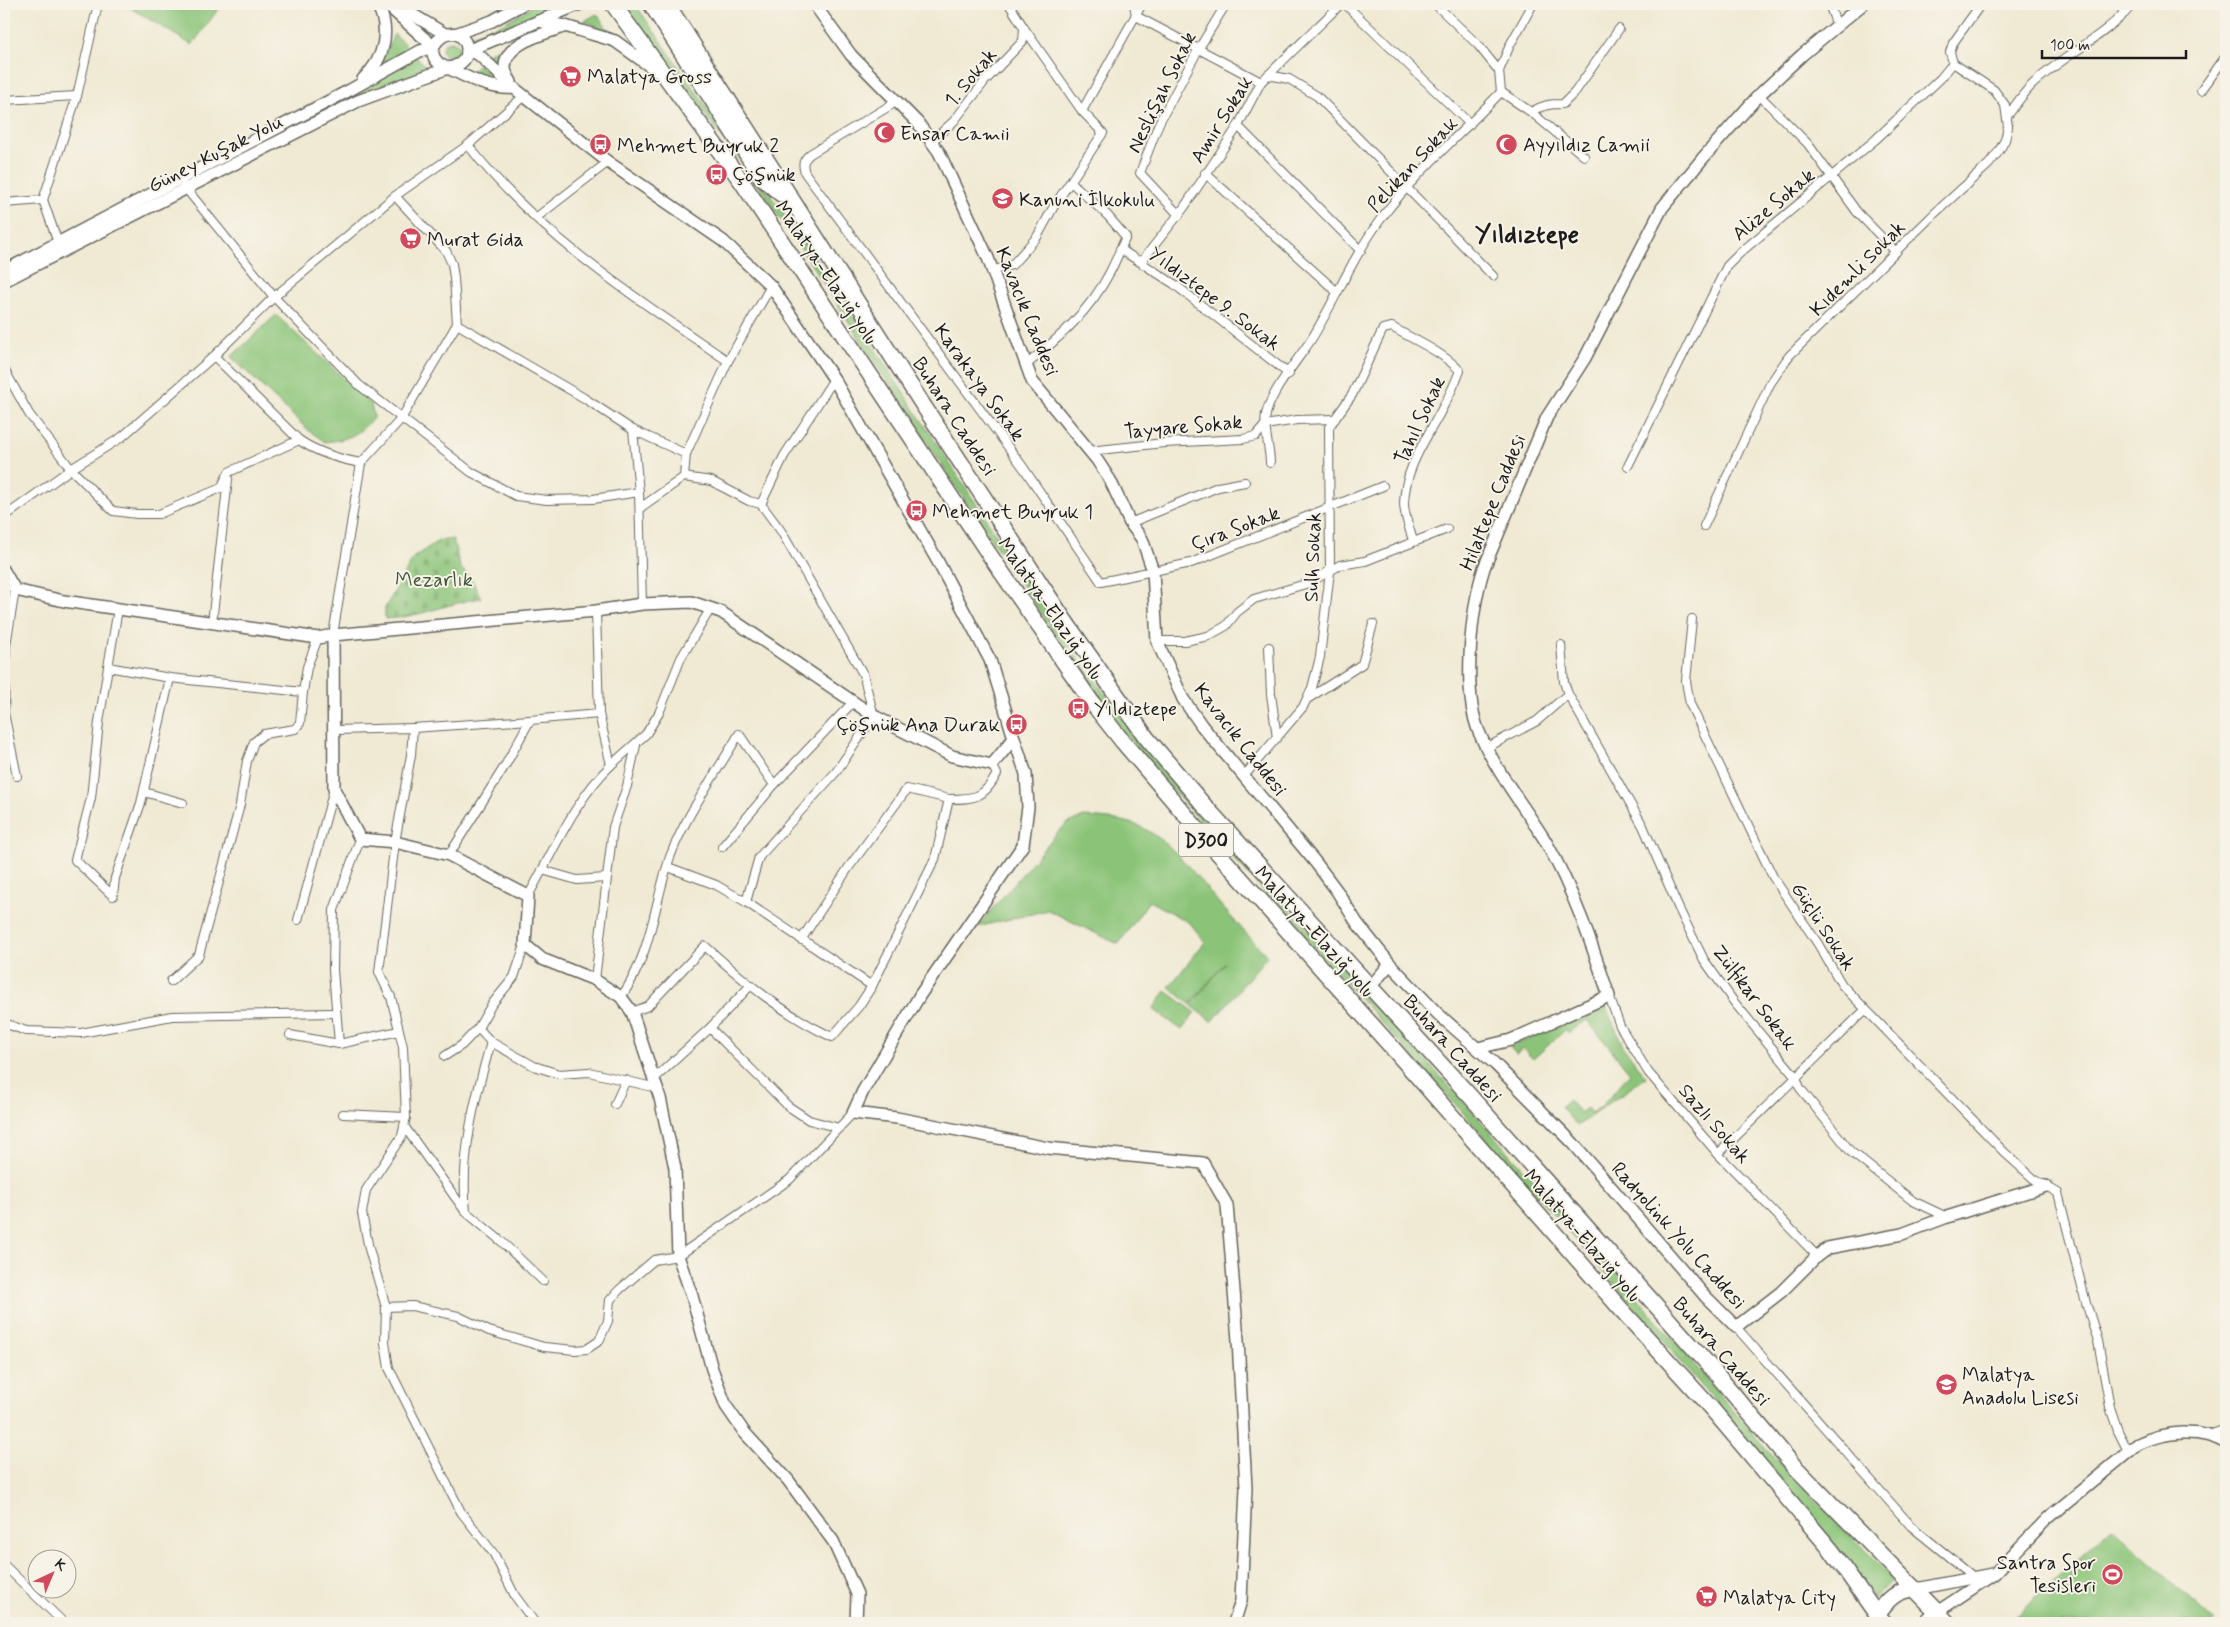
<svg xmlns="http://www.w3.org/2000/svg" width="2230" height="1627" viewBox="0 0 2230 1627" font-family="Mynerve,sans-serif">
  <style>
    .green { fill: #8bc478; stroke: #54704a }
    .cemetery { fill: url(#cemetery-stones); stroke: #54704a }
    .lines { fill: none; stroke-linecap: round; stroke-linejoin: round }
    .street-casing { stroke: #66645c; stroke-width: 10 }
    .secondary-casing { stroke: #66645c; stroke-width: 14 }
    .highway-casing { stroke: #66645c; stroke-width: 18 }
    .street { stroke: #fff; stroke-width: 8 }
    .secondary { stroke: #fff; stroke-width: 11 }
    .highway { stroke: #fff; stroke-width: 15 }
    .labels { text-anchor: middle; stroke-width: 4; stroke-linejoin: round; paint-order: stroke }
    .shield { fill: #f7f3e8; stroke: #5e5c59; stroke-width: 1 }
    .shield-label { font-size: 19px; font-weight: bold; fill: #1c1c1c }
    .poi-label { font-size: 20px; fill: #1c1c1c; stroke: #f7f3e8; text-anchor: start }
    .street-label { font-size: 20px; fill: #1c1c1c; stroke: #f7f3e8 }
    .park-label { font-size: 20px; fill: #43573c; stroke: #f7f3e8 }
    .district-label { font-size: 25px; font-weight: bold; fill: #1c1c1c; stroke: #f7f3e8 }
  </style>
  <defs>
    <pattern id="cemetery-stones" width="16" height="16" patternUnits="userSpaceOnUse" patternTransform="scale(1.25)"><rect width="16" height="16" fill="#8bc478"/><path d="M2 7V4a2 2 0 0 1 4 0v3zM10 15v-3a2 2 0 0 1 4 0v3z" fill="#77a867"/></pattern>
  </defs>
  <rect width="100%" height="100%" fill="#f7f3e8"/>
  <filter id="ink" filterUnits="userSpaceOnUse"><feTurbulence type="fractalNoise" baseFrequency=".02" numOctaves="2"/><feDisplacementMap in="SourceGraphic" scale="10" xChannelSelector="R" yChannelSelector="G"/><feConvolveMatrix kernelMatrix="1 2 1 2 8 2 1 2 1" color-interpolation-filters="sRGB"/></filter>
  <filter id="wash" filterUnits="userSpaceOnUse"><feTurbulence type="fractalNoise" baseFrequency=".0096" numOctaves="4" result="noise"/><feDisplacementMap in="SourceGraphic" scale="20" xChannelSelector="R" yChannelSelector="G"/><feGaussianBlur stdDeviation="1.12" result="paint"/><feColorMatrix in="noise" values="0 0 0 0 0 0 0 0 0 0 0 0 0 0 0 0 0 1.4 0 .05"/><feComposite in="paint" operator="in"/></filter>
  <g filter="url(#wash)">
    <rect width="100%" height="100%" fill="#f0ead4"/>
    <g class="green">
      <path d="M124 4H222L192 45Z"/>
      <path d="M536 4H559L470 46 461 39 502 24Z"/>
      <path d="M629 4H635L751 170 802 238 1072 650 1157 762 1604 1258 1754 1435 1797 1482 1894 1579 1874 1598C1668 1333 1439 1087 1214 837L1152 767 1107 711 968 505 796 241 748 172 624 7Z"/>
      <path d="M597 14 610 32 584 21Z"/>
      <path d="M394 34 409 48 377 67 388 49Z"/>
      <circle cx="451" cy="50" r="9"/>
      <path d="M506 44 497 65 486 55Z"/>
      <path d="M417 57 429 70 204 173Z"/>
      <path d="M478 64 502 83 500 85 470 72Z"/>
      <path d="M276 315 371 404 374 417C357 436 350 439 325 442L308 430 231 357Z"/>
      <path d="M1084 817C1100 818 1118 819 1134 824 1170 838 1194 874 1218 902 1233 920 1251 938 1267 956L1212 1022 1191 1005 1225 963 1190 1004 1169 987 1205 942 1190 923 1149 901 1120 942 1116 943 1048 910 977 927 1058 832 1066 824Z"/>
      <path d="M1166 991 1195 1012 1182 1030 1153 1009Z"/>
      <path d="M1606 1007 1623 1046 1646 1077 1577 1126 1561 1107 1569 1100 1580 1113 1587 1108 1591 1113 1601 1107 1630 1073 1587 1020 1568 1033 1565 1030 1533 1059 1523 1049 1516 1054 1510 1047Z"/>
      <path d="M2112 1528 2215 1621 2213 1623H2008Z"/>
    </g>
    <path class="cemetery" d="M453 539 460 567 471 578 481 598C448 603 418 618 385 619V608L414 557 438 541Z"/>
  </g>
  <g filter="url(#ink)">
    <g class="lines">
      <defs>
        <g id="street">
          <path d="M1009 4 1024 28 1082 111"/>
          <path d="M1134 4 1136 16 1261 82"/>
          <path d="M1345 4 1470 124"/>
          <path d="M1435 4 1478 45 1499 71"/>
          <path d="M1829 4 1837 26"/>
          <path d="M2118 4 2125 13"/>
          <path d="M1268 75 1289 79 1317 96 1493 276"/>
          <path d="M2201 91 2226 56"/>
          <path d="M1501 92 1531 112C1542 105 1550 104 1563 104L1575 92 1619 29"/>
          <path d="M1759 95 1808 144 1857 212 1896 252"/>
          <path d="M4 100 77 96"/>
          <path d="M896 102 810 154C803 160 802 164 805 173L1023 467 1101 582 1191 563 1383 486"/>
          <path d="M1531 112 1584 156"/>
          <path d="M2008 115C2016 105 2023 93 2033 84 2065 54 2102 39 2133 4"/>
          <path d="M1238 126 1361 251"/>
          <path d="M932 141 954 121 985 81 1023 41 1024 28"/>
          <path d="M468 145C538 235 635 298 728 361"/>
          <path d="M1205 173 1337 292"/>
          <path d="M184 186 274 297 359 385 471 472 516 496 547 500 593 499 639 492 633 430 686 454 728 361 771 286"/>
          <path d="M4 203 43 200"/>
          <path d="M1179 215 1140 173 1159 123 1198 50 1226 4"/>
          <path d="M537 217 608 162"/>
          <path d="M58 243 43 200 77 96 98 4"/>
          <path d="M1120 249 1174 284 1289 374"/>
          <path d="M1141 262 1183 209 1238 126 1261 82 1341 4"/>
          <path d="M991 271 1012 265 1037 237 1054 206 1103 133 1082 111 1142 4"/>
          <path d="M457 324 584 398 633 430"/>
          <path d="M214 356 299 440"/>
          <path d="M1026 365C1059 338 1090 311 1110 272 1116 261 1120 249 1126 237L1108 216 1071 182"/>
          <path d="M4 369 29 414 71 469 113 511 137 514H159L221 488 229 472 299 440C318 453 338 459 361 463"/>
          <path d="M1089 451 1164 443 1243 439 1256 436 1265 425 1297 420 1335 419"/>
          <path d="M1270 463C1270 448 1263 429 1266 414 1272 390 1297 361 1311 340 1336 299 1354 254 1383 216 1418 170 1462 133 1501 92L1499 71 1510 45 1533 4"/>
          <path d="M1628 466 1727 266 1741 252 1875 140 1941 78 1953 63 1950 52 1953 43 1981 4"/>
          <path d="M684 477 686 454"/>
          <path d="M639 492 642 604"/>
          <path d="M640 508 684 477 711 481 749 501 761 504"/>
          <path d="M4 517 71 469 122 437 214 356 274 297 395 196 468 145 524 96"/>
          <path d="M1130 523 1218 487 1245 482"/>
          <path d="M1704 526 1770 384 1789 356 1935 213 1989 164 1999 151 2005 140 2008 127 2005 105 1994 90 1953 63"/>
          <path d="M15 590 6 645 4 713 17 776"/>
          <path d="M118 609 108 667 170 678 303 692 307 667 318 638"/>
          <path d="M1692 619 1686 681 1690 704 1773 877 1818 944 1842 985 2004 1152 2034 1179 2058 1193 2085 1299 2098 1341 2110 1407 2118 1431 2128 1451"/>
          <path d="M212 623 228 479"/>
          <path d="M333 635 361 463 401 419 457 324 454 278 452 264 446 251 395 196"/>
          <path d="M1157 641H1185L1208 636 1226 626 1237 612 1254 599 1309 583 1340 565 1365 561 1447 529"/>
          <path d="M1561 645 1564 682 1568 694"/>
          <path d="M1269 647 1271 694 1277 738"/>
          <path d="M108 667 99 722 91 798 75 860 113 896 115 878 141 803 170 678"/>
          <path d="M1309 698 1362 664 1373 624"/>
          <path d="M599 714 611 765 646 734 659 713 681 658 711 608"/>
          <path d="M413 728 530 720"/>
          <path d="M335 730 413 728 411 755 395 842 379 972 391 997 403 1047 406 1117 402 1136 366 1190 362 1213 369 1249 386 1307 412 1306 458 1316 489 1331 544 1347 575 1350 587 1349 599 1341 608 1321 610 1300 619 1290 654 1260 678 1256 789 1180 853 1113"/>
          <path d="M1486 748 1537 721 1568 694 1643 826 1679 909 1704 960 1734 1002 1796 1077 1800 1088 1851 1152 1913 1201 1947 1217"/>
          <path d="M1244 776 1303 707 1312 688 1320 657 1330 571 1329 427 1352 395 1383 329 1392 327C1414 340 1443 352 1460 371 1455 382 1451 393 1445 403 1429 436 1405 465 1404 503 1404 516 1410 529 1413 541"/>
          <path d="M144 792 183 803"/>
          <path d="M722 847 774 785"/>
          <path d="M449 855 506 764 530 720 599 714 596 611"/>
          <path d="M668 867 716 885 746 902 759 857 836 772 874 716 863 674 781 531 761 504 784 456 834 379"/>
          <path d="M542 870 577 880 606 878"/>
          <path d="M528 896C554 851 573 802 611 765"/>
          <path d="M298 920 334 789"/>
          <path d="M801 940 849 867 907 789 949 799"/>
          <path d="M525 945 514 977 492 1004 478 1028 491 1042C475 1098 460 1154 466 1212L502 1242 543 1281"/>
          <path d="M595 980 613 827 627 786 636 745"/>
          <path d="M171 981 199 955 240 805 247 761 254 742 264 734 295 729 300 723 303 692"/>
          <path d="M872 986 935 859 949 799C975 799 984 798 997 774L992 765"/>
          <path d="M1609 996 1620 1026 1648 1072 1718 1154 1817 1256"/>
          <path d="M621 997C651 956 654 904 670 857 686 814 716 774 739 734L774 785 852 703"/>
          <path d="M632 1012 648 1006 705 946C745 982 783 1014 832 1037L859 1006 872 986 746 902"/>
          <path d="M4 1023 26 1031 81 1033 172 1016 336 1013"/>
          <path d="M710 1028 788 1106 809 1120 839 1128"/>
          <path d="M290 1035 339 1044 399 1031"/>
          <path d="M491 1042 534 1066 559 1074 589 1072 657 1088"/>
          <path d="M339 1044 333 970 334 910 360 839"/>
          <path d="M445 1056 462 1045 478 1028"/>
          <path d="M654 1079 710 1028 750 986"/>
          <path d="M615 1104 626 1080"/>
          <path d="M343 1114 406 1117"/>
          <path d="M404 1126 465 1211"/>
          <path d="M1718 1154 1865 1010"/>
          <path d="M386 1307 385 1343 389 1368 461 1512 494 1554 515 1596 535 1623"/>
          <path d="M1736 1327 1911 1526 1976 1579"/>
          <path d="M2212 1435 2226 1430"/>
          <path d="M4 1565 64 1623"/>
        </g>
        <g id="secondary">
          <path d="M395 4 445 34"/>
          <path d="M814 4 851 55 918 123 939 152 988 258 1032 381 1097 460 1110 480 1130 523 1142 539 1153 571 1157 641 1183 699 1202 726 1316 863 1337 891 1357 923 1390 964 1437 1013 1495 1064 1573 1143 1705 1296 1736 1327 1781 1292 1817 1256 1828 1248 1902 1234 1947 1217 2046 1186"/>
          <path d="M538 21 565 26 615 41 658 72"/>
          <path d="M455 34 492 21 523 4"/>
          <path d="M467 51 580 4"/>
          <path d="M363 79C385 59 391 29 377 4"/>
          <path d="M511 82C509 78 505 73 505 68 504 42 545 34 563 27"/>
          <path d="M4 271 350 90 420 51 434 47 386 4"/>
          <path d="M4 281 358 101 448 68C461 66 471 57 466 44 454 15 410 54 448 68 469 78 490 90 514 88"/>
          <path d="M4 571 15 590 64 601 318 638 333 635 596 611 642 604 691 602 721 612 874 716 952 756 992 765 1014 738 990 660 937 560 834 379 771 286 723 241 608 162 514 88 478 54 467 51"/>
          <path d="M333 635 334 789 360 839 395 842 449 855 528 896 525 945 542 959 595 980 621 997 632 1012 660 1098 675 1168 678 1256 692 1296 712 1369 726 1406 744 1432 788 1480 833 1541 857 1594 856 1623"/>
          <path d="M1014 738 1026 774 1028 807 1023 845 920 995 863 1091 853 1113 897 1118 1048 1148 1203 1163 1227 1205 1238 1340 1246 1488 1241 1601 1234 1623"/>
          <path d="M1370 987 1390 964"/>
          <path d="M1478 1048 1511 1040 1609 996C1592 945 1573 889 1546 842 1524 806 1496 772 1479 732 1462 692 1471 609 1484 568L1547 417 1585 358 1662 208 1703 158 1759 95 1802 55 1863 4"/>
          <path d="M1916 1589 1992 1574"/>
          <path d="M1937 1612 1994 1574 2047 1519 2138 1444C2164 1431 2201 1428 2226 1443"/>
        </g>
        <g id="highway">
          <path d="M613 4 742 182 989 554 1093 704 1123 742 1211 845 1396 1052 1620 1308 1711 1408 1832 1551 1877 1615 1885 1623"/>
          <path d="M651 4 762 178 781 194"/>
          <path d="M667 4 921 402 1065 621 1146 737 1203 804 1469 1095 1707 1363 1794 1466 1948 1623"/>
          <path d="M1877 1615C1887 1600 1897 1589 1916 1589"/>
          <path d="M1926 1623 1937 1612"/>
        </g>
      </defs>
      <use href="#street" class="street-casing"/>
      <use href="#secondary" class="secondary-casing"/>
      <use href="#highway" class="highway-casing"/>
      <use href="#street" class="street"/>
      <use href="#secondary" class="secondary"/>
      <use href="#highway" class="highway"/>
    </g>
  </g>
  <defs>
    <symbol id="supermarket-disc" viewBox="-11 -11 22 22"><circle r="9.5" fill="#d1495b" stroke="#f7f3e8"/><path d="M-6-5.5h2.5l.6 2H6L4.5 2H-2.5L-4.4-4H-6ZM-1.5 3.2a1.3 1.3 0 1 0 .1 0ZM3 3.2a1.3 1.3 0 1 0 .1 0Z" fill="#fff"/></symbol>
    <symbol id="mosque-disc" viewBox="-11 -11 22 22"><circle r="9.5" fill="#d1495b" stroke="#f7f3e8"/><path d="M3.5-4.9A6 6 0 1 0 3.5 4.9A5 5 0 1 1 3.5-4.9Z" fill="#fff"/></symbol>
    <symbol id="bus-disc" viewBox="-11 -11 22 22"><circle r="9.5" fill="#d1495b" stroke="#f7f3e8"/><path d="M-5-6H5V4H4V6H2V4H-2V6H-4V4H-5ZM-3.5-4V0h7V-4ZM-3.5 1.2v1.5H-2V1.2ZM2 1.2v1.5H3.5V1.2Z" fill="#fff"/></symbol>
    <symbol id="school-disc" viewBox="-11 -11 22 22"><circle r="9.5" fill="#d1495b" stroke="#f7f3e8"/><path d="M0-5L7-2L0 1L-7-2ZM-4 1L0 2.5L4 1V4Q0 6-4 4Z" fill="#fff"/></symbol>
    <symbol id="stadium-disc" viewBox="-11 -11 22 22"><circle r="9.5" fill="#d1495b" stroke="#f7f3e8"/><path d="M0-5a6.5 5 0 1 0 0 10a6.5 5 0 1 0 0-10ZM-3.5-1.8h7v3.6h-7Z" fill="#fff"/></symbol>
  </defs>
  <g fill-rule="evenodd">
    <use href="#supermarket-disc" x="558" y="64" width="25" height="25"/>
    <use href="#mosque-disc" x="872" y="120" width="25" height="25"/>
    <use href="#mosque-disc" x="1494" y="132" width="25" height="25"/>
    <use href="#bus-disc" x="588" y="132" width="25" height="25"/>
    <use href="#bus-disc" x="704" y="162" width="25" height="25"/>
    <use href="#school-disc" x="990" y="186" width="25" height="25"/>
    <use href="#supermarket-disc" x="398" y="226" width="25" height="25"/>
    <use href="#bus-disc" x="904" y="498" width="25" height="25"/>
    <use href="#bus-disc" x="1066" y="696" width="25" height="25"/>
    <use href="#bus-disc" x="1004" y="712" width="25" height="25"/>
    <use href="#school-disc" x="1934" y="1372" width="25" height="25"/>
    <use href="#stadium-disc" x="2100" y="1562" width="25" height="25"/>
    <use href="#supermarket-disc" x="1694" y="1584" width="25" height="25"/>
  </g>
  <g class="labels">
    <rect class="shield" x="1178.5" y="823.5" width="55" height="33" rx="4"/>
    <g class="shield-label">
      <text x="1206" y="847">D300</text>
    </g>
    <g class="poi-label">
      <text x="587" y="83">Malatya Gross</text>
      <text x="900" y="140">Ensar Camii</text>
      <text x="1523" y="151">Ayyıldız Camii</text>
      <text x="617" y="152">Mehmet Buyruk 2</text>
      <text x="732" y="181">Çöşnük</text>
      <text x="1019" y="206">Kanuni İlkokulu</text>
      <text x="427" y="246">Murat Gida</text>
      <text x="932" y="518">Mehmet Buyruk 1</text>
      <text x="1094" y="715">Yıldıztepe</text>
      <text x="1000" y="731" text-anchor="end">Çöşnük Ana Durak</text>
      <text x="1962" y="1381">Malatya<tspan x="1962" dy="23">Anadolu Lisesi</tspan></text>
      <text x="2096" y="1569" text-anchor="end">Santra Spor<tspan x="2096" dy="23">Tesisleri</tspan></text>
      <text x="1723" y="1604">Malatya City</text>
    </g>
    <g class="street-label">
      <text transform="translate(970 77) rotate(-50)" y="7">1. Sokak</text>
      <text transform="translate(1161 92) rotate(-64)" y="7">Neslişah Sokak</text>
      <text transform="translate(1221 119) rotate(-58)" y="7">Amir Sokak</text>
      <text transform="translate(215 153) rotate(-27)" y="7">Güney Kuşak Yolu</text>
      <text transform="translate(1412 164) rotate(-47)" y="7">Pelikan Sokak</text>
      <text transform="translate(1773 204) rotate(-40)" y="7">Alize Sokak</text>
      <text transform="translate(1857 268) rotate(-45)" y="7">Kıdemli Sokak</text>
      <text transform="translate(827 272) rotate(56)" y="7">Malatya-Elazığ yolu</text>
      <text transform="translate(1215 298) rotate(37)" y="7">Yıldıztepe 9. Sokak</text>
      <text transform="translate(1028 311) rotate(68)" y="7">Kavacık Caddesi</text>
      <text transform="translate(980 382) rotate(54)" y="7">Karakaya Sokak</text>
      <text transform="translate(955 416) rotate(57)" y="7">Buhara Caddesi</text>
      <text transform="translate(1419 420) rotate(-65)" y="7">Tahıl Sokak</text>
      <text transform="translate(1183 426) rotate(-5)" y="7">Tayyare Sokak</text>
      <text transform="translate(1492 502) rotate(-68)" y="7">Hilaltepe Caddesi</text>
      <text transform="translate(1235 528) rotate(-21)" y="7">Çıra Sokak</text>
      <text transform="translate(1312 557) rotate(-88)" y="7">Sulh Sokak</text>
      <text transform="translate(1051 608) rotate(55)" y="7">Malatya-Elazığ yolu</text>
      <text transform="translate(1241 739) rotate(52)" y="7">Kavacık Caddesi</text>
      <text transform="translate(1824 926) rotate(57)" y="7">Güçlü Sokak</text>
      <text transform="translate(1315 931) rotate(48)" y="7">Malatya-Elazığ yolu</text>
      <text transform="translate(1755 997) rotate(53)" y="7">Zülfikar Sokak</text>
      <text transform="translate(1453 1048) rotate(48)" y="7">Buhara Caddesi</text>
      <text transform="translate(1715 1123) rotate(49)" y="7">Sazlı Sokak</text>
      <text transform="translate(1583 1235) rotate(49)" y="7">Malatya-Elazığ yolu</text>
      <text transform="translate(1679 1235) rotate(48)" y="7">Radyolink Yolu Caddesi</text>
      <text transform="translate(1722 1351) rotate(49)" y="7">Buhara Caddesi</text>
    </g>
    <g class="park-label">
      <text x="434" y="586">Mezarlık</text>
    </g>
    <g class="district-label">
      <text x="1527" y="242">Yıldıztepe</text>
    </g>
  </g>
  <rect width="2230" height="1627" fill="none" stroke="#f7f3e8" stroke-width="20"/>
  <g transform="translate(52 1574) rotate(44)"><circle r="24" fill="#f7f3e8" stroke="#9f9d96"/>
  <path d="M0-4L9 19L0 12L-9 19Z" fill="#d1495b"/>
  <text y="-8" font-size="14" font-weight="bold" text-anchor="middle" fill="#1c1c1c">K</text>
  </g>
  <path d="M2042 50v8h144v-8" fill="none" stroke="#1c1c1c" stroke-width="2.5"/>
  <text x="2050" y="50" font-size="15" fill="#1c1c1c" stroke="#f7f3e8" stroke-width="4" paint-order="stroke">100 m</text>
</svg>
